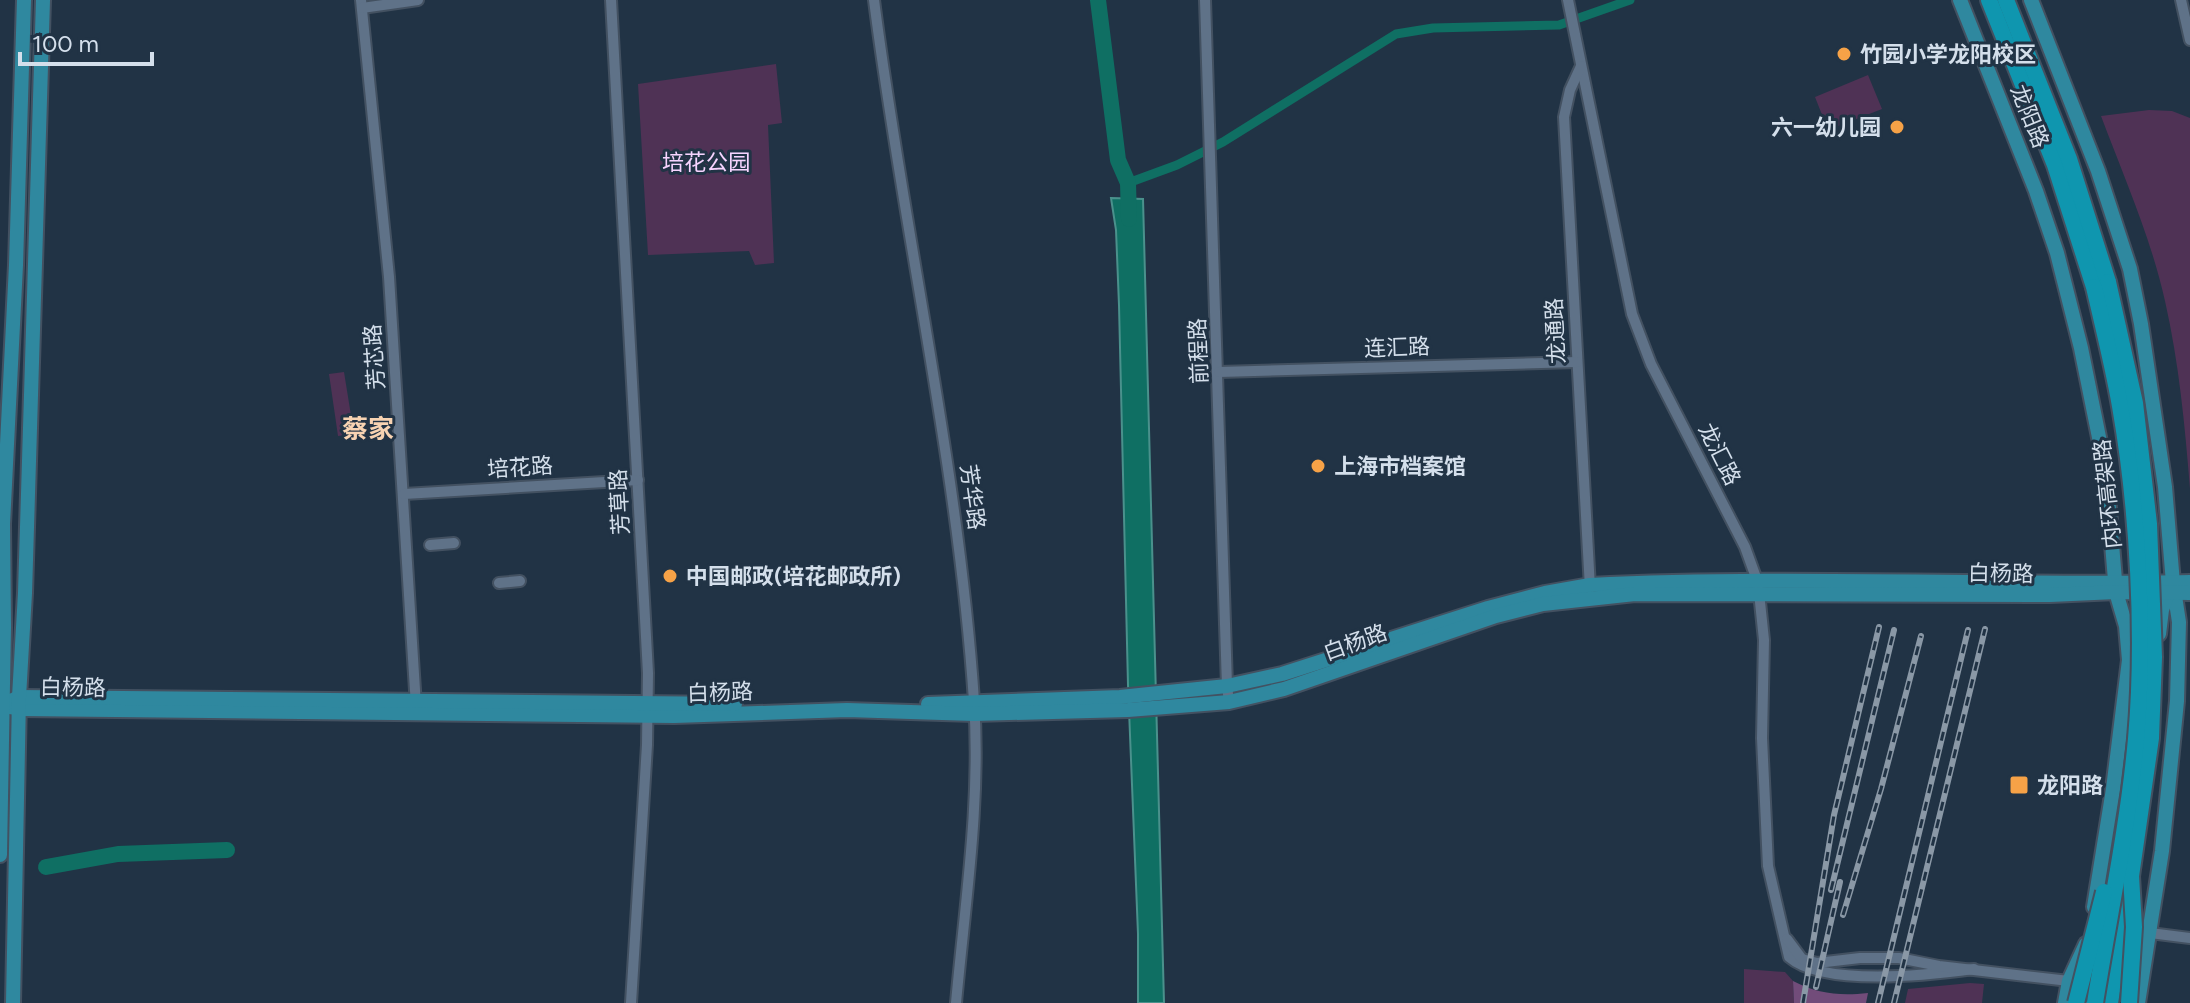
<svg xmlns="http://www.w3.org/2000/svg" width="2190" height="1003" viewBox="0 0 2190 1003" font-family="Figtree,'Noto Sans SC',sans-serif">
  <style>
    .green { fill: #4f3255 }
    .forest { fill: #724c7a }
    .water { fill: #0f6f63; stroke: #4a918c; stroke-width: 2 }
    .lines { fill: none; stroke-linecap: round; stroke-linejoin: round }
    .canal { stroke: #0f6f63; stroke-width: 9 }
    .river { stroke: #0f6f63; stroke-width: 16 }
    .minor-casing { stroke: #435161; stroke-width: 14 }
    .major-casing { stroke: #435161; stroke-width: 18 }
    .highway-casing { stroke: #435161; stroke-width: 20 }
    .minor { stroke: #5f7288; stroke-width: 10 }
    .major { stroke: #2f889f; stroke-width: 14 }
    .highway { stroke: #0f96af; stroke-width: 16 }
    .rail-casing { stroke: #8a98a6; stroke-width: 6 }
    .rail { stroke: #213345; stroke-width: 3; stroke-dasharray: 9; stroke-linecap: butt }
    .highway-bridge-casing { stroke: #435161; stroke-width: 20; stroke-linecap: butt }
    .highway-bridge { stroke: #0f96af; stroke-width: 16 }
    .poi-dot { fill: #f6a247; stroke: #213345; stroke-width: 3 }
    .labels { text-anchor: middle; stroke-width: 6; stroke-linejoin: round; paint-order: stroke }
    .poi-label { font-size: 22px; font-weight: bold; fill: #d4dfeb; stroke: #213345; text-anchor: start }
    .street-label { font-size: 22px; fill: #d4dfeb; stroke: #213345 }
    .park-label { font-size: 22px; fill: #f7d4ff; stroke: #213345 }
    .quarter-label { font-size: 26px; font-weight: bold; fill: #f7d3b2; stroke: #213345 }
  </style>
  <rect width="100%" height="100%" fill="#213345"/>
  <g class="green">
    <path d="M776 64 782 123 768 125 774 263 755 265 749 251 648 255 638 84Z"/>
    <path d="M1868 75 1882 109 1828 130 1815 97Z"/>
    <path d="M2149 110 2172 111 2190 118V489C2185 426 2179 363 2165 301 2151 238 2124 177 2101 116Z"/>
    <path d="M344 372 354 434 338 436 329 374Z"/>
    <path d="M1744 969 1785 972 1793 981 1794 1003H1744Z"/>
    <path d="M1970 983 1984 984 1982 1003H1905L1908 989Z"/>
  </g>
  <path class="forest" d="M1793 981C1818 994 1840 996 1868 993L1866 1003H1794Z"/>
  <path class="water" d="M1111 198 1143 199 1164 1003H1138V934L1128 685 1119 305 1116 230Z"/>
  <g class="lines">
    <path class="canal" d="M1128 183 1177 165 1223 142 1396 34 1433 28 1559 25 1630 0"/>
    <g class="river">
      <path d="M1098 0 1118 160 1128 183 1129 219"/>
      <path d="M46 867 118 854 227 850"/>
    </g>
    <defs>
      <g id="minor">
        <path d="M361 0 389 277 416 706"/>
        <path d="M611 0 648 673 647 745 631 1003"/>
        <path d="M874 0C904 235 958 464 974 701 981 802 965 903 956 1003"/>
        <path d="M1205 0 1227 686 1229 702"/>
        <path d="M1568 0 1632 314 1651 364 1745 547 1758 583 1764 640 1762 738 1768 866 1789 957C1823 987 1930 975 1974 969"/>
        <path d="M2181 0 2190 40"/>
        <path d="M362 8 418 0"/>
        <path d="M1581 66 1570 90 1564 117 1590 588"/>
        <path d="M1219 372 1577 362"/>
        <path d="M404 494 638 480"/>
        <path d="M430 545 454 543"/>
        <path d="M499 583 520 581"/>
        <path d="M2150 933 2190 938"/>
        <path d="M1787 939 1802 959 1817 963 1860 958H1899L1939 966 2069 981"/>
      </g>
      <g id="major">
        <path d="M1960 0 2036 191 2057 253 2081 348 2106 472 2116 592 2126 626 2129 660 2113 789 2094 907"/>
        <path d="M2031 0 2098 171 2130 269 2141 324 2165 487 2173 583 2179 622 2177 701 2162 851 2138 1003"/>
        <path d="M2159 634 2162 610 2171 585"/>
        <path d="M928 704 1120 697 1227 686 1282 674 1488 608 1545 593 1590 585C1790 575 1990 586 2190 582"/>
        <path d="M0 705 20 709 674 716 847 710 974 714 1128 710 1229 702 1284 689 1496 616 1543 604 1635 594 2050 595 2116 592 2190 593"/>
        <path d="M2 705 19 697 735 704"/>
        <path d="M0 855 4 627 3 524 16 265 24 0"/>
        <path d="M13 1003 19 697 25 593 43 0"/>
        <path d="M2065 1003 2069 981 2086 944"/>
        <path d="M2087 1003 2088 972"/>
      </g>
      <g id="highway">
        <path d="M1989 0 2055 165 2094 287"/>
        <path d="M2006 0 2069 159 2108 282"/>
        <path d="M2110 1003 2128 894"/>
      </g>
    </defs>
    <use href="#minor" class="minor-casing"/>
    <use href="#major" class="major-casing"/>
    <use href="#highway" class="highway-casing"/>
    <use href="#minor" class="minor"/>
    <use href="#major" class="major"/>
    <use href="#highway" class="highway"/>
    <defs>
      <g id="rail">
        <path d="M1831 890 1894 630"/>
        <path d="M1843 915 1881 789 1921 636"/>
        <path d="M1816 987 1840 882"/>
        <path d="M1803 1003 1834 815 1879 627"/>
        <path d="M1878 1003 1968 630"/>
        <path d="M1894 1003 1985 629"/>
      </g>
    </defs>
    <use href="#rail" class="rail-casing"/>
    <use href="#rail" class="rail"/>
    <defs>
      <g id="highway-bridge">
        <path d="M2108 282 2135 403 2149 524 2154 657 2151 738 2131 876 2134 927 2129 1003"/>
        <path d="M2094 287C2103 326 2113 366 2120 406 2138 509 2145 635 2136 739 2128 827 2109 916 2095 1003"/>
        <path d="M2076 1003 2104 892"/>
      </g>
    </defs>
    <use href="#highway-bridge" class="highway-bridge-casing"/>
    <use href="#highway-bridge" class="highway-bridge"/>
  </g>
  <g class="poi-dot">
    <circle cx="1844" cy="54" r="8"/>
    <circle cx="1897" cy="127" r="8"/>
    <circle cx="1318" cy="466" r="8"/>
    <circle cx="670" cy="576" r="8"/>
    <rect x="2009" y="775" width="20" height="20" rx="4"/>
  </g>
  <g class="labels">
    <g class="poi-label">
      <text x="1860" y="62">竹园小学龙阳校区</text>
      <text x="1881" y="135" text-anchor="end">六一幼儿园</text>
      <text x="1334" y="474">上海市档案馆</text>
      <text x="686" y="584">中国邮政(培花邮政所)</text>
      <text x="2037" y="793">龙阳路</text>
    </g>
    <g class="street-label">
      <text transform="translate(2030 116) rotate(68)" y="8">龙阳路</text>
      <text transform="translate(1555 331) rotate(-93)" y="8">龙通路</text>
      <text transform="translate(1397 347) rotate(-2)" y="8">连汇路</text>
      <text transform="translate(1198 351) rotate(-92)" y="8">前程路</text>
      <text transform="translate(374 357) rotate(-94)" y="8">芳芯路</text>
      <text transform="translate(1720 454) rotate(63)" y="8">龙汇路</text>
      <text transform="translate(520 467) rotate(-4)" y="8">培花路</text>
      <text transform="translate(2107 494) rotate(-96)" y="8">内环高架路</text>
      <text transform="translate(973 497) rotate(82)" y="8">芳华路</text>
      <text transform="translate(619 502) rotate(-93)" y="8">芳草路</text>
      <text transform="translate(2001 573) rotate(1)" y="8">白杨路</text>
      <text transform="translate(1355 642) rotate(-20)" y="8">白杨路</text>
      <text transform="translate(73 687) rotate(1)" y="8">白杨路</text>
      <text transform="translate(720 692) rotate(-2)" y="8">白杨路</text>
    </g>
    <g class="park-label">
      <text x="706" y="170">培花公园</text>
    </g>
    <g class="quarter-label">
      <text x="368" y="438">蔡家</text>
    </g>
  </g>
  <path d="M20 52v12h132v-12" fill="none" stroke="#d4dfeb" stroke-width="4"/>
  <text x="32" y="52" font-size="24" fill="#d4dfeb" stroke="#213345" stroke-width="6" paint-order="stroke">100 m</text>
</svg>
